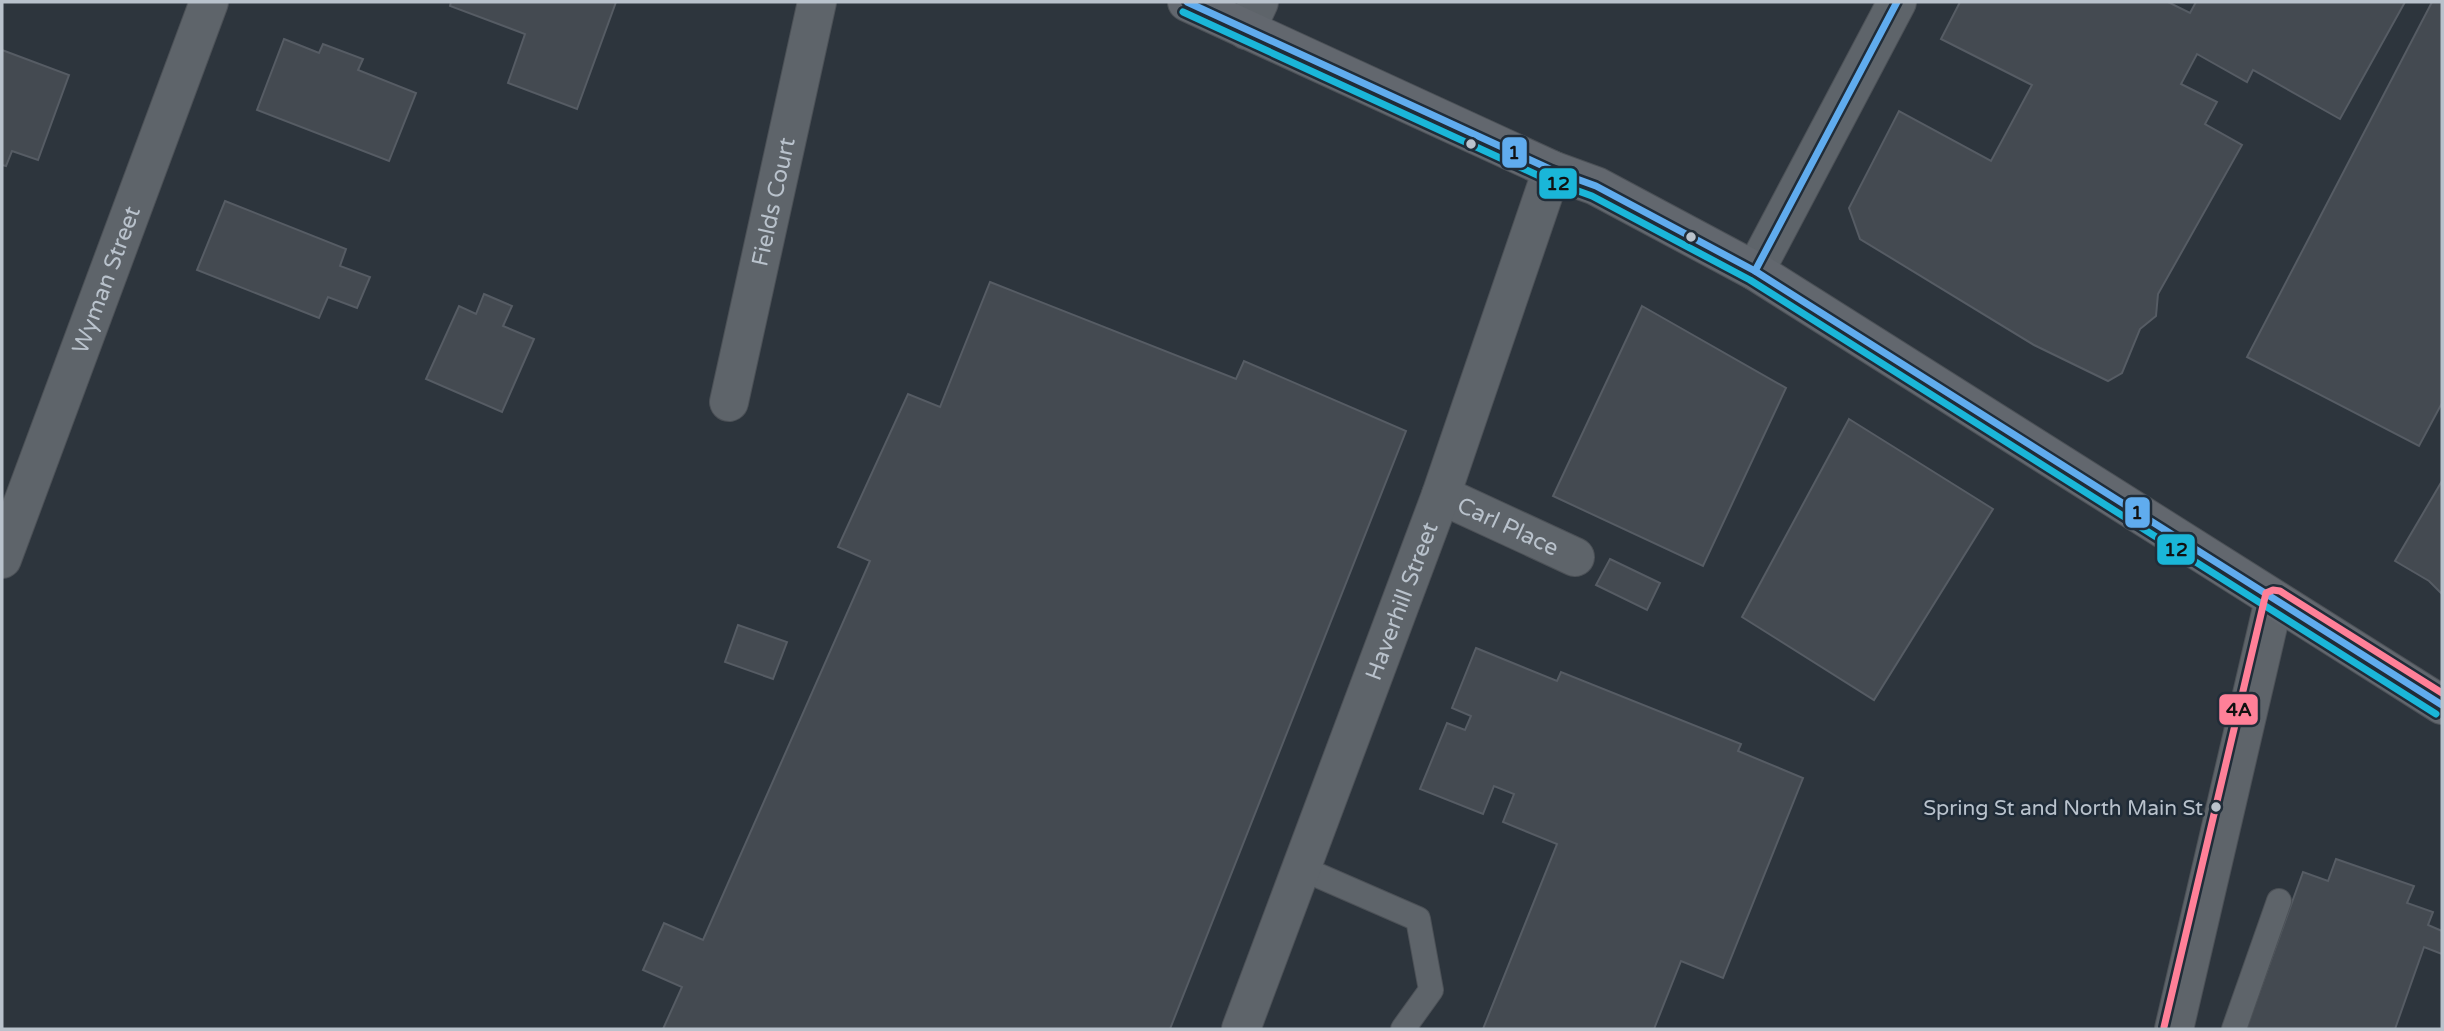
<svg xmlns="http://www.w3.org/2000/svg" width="2444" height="1031" viewBox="0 0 2444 1031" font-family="'Varela Round',sans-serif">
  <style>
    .building { fill: #444a51; stroke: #565c64; stroke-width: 2 }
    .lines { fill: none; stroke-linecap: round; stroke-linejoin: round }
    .service-casing { stroke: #4c5157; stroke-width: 26 }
    .minor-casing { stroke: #4c5157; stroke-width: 40 }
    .tertiary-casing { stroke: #4c5157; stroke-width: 40 }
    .secondary-casing { stroke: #4c5157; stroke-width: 40 }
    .service { stroke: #5e646a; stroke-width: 24 }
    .minor { stroke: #5e646a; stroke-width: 38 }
    .tertiary { stroke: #5e646a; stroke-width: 38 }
    .secondary { stroke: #62676e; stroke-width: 38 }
    .bus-1-casing { stroke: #202c38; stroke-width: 12 }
    .bus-2-casing { stroke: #202c38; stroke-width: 12 }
    .bus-3-casing { stroke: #202c38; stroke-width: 12 }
    .bus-1 { stroke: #60acee; stroke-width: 7 }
    .bus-2 { stroke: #1ab6d8; stroke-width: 7 }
    .bus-3 { stroke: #ff8098; stroke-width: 7 }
    .bus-dot { fill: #b9c2cc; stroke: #202c38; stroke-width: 2.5 }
    .labels { text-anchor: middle; stroke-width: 5; stroke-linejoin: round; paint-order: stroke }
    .bus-label { font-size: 21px; fill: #b9c2cc; stroke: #202c38; text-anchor: end }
    .street-label { font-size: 23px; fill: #b9c2cc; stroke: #202c38 }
    .line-badge { stroke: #202c38; stroke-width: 2.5 }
    .pale-badge-label { font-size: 19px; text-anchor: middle; font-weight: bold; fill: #111 }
  </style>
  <rect width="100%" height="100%" fill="#2d353d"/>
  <g class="building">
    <path d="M451 2H616L577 109 508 83 525 34 450 6Z"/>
    <path d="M1960 2H2168L2190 13 2196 2H2405L2340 119 2253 70 2247 82 2197 54 2181 84 2217 102 2205 124 2242 145 2158 294 2156 316 2140 329 2122 373 2108 381 2034 345 1860 239 1849 208 1899 111 1991 161 2032 85 1941 39Z"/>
    <path d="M2432 2H2442V403L2419 446 2247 357Z"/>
    <path d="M284 39 319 53 323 44 363 59 358 70 416 93 389 161 257 110Z"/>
    <path d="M2 50 69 75 38 160 12 151 6 166 2 165Z"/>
    <path d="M225 201 346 249 340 266 370 277 357 308 328 297 319 318 197 270Z"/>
    <path d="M990 282 1236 379 1244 361 1406 431 1170 1029H663L682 987 643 970 664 923 703 940 870 561 838 547 908 394 940 407Z"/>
    <path d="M484 294 512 306 503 326 534 339 502 412 426 379 459 306 476 314Z"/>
    <path d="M1642 306 1786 388 1703 566 1553 496Z"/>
    <path d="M1849 419 1993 509 1874 700 1742 617Z"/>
    <path d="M2442 481V594L2429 581 2395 561Z"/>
    <path d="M1610 559 1660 583 1647 610 1596 585Z"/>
    <path d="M738 625 787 642 773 679 725 662Z"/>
    <path d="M1476 648 1557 681 1561 672 1741 744 1738 751 1803 778 1723 978 1681 961 1654 1029H1483L1557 844 1503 822 1514 794 1494 786 1483 814 1420 789 1447 723 1465 730 1471 716 1452 708Z"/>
    <path d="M2336 859 2414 886 2407 903 2433 912 2428 925 2442 931V954L2424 947 2395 1029H2246L2303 872 2328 881Z"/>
  </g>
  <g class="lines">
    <defs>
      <g id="service">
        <path d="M1301 868 1418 919 1431 990 1403 1029"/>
        <path d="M2234 1029 2279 901"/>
      </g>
      <g id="minor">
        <path d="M1246 30 1259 2"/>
        <path d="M1755 271 1897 2"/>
        <path id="s1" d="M729 402 817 2"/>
        <path id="s2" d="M1441 495 1575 557"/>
        <path id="s3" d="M2 559 209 2"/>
        <path id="s4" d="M1241 1029 1441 495 1552 170"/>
      </g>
      <path id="tertiary" d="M2174 1029 2274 600"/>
      <path id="secondary" d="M1187 2 1552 170 1596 186 1755 271 2442 705"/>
    </defs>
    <use href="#service" class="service-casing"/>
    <use href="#minor" class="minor-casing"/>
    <use href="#tertiary" class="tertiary-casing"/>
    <use href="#secondary" class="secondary-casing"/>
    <use href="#service" class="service"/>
    <use href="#minor" class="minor"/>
    <use href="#tertiary" class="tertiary"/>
    <use href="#secondary" class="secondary"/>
    <defs>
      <g id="bus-1">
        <path d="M1187 2 1552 170 1596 186 1755 271 2442 705"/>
        <path d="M1755 271 1897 2"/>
      </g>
      <path id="bus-2" d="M1183 12 1548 180 1592 196 1750 280 2436 714"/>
      <path id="bus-3" d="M2164 1027 2266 593 2273 590 2280 591 2442 693"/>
    </defs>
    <use href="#bus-1" class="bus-1-casing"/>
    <use href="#bus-2" class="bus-2-casing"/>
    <use href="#bus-3" class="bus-3-casing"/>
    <use href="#bus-1" class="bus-1"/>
    <use href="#bus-2" class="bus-2"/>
    <use href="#bus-3" class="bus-3"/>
  </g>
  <g class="bus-dot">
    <circle cx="1471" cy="144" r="6"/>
    <circle cx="1691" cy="237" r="6"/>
    <circle cx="2216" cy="807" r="6"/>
  </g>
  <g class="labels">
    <g class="bus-label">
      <text x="2203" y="815">Spring St and North Main St</text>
    </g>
    <g class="street-label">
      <text dy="8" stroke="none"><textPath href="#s1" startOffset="205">Fields Court</textPath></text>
      <text dy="8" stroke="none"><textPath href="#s3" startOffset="298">Wyman Street</textPath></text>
      <text dy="8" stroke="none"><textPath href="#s2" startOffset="74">Carl Place</textPath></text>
      <text dy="8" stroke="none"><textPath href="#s4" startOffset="457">Haverhill Street</textPath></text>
    </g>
  </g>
  <g class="line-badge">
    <rect x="1501" y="136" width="27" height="33" rx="7" fill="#60acee"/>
    <rect x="1538" y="167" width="40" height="33" rx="7" fill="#1ab6d8"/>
    <rect x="2124" y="496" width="27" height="33" rx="7" fill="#60acee"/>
    <rect x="2156" y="533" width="40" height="33" rx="7" fill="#1ab6d8"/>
    <rect x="2218" y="693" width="41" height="33" rx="7" fill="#ff8098"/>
  </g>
  <g class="pale-badge-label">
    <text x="1514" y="159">1</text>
    <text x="1558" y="190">12</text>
    <text x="2137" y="519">1</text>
    <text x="2176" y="556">12</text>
    <text x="2239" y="716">4A</text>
  </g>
  <rect width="2444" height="1031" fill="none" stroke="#b9c2cc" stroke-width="7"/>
</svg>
